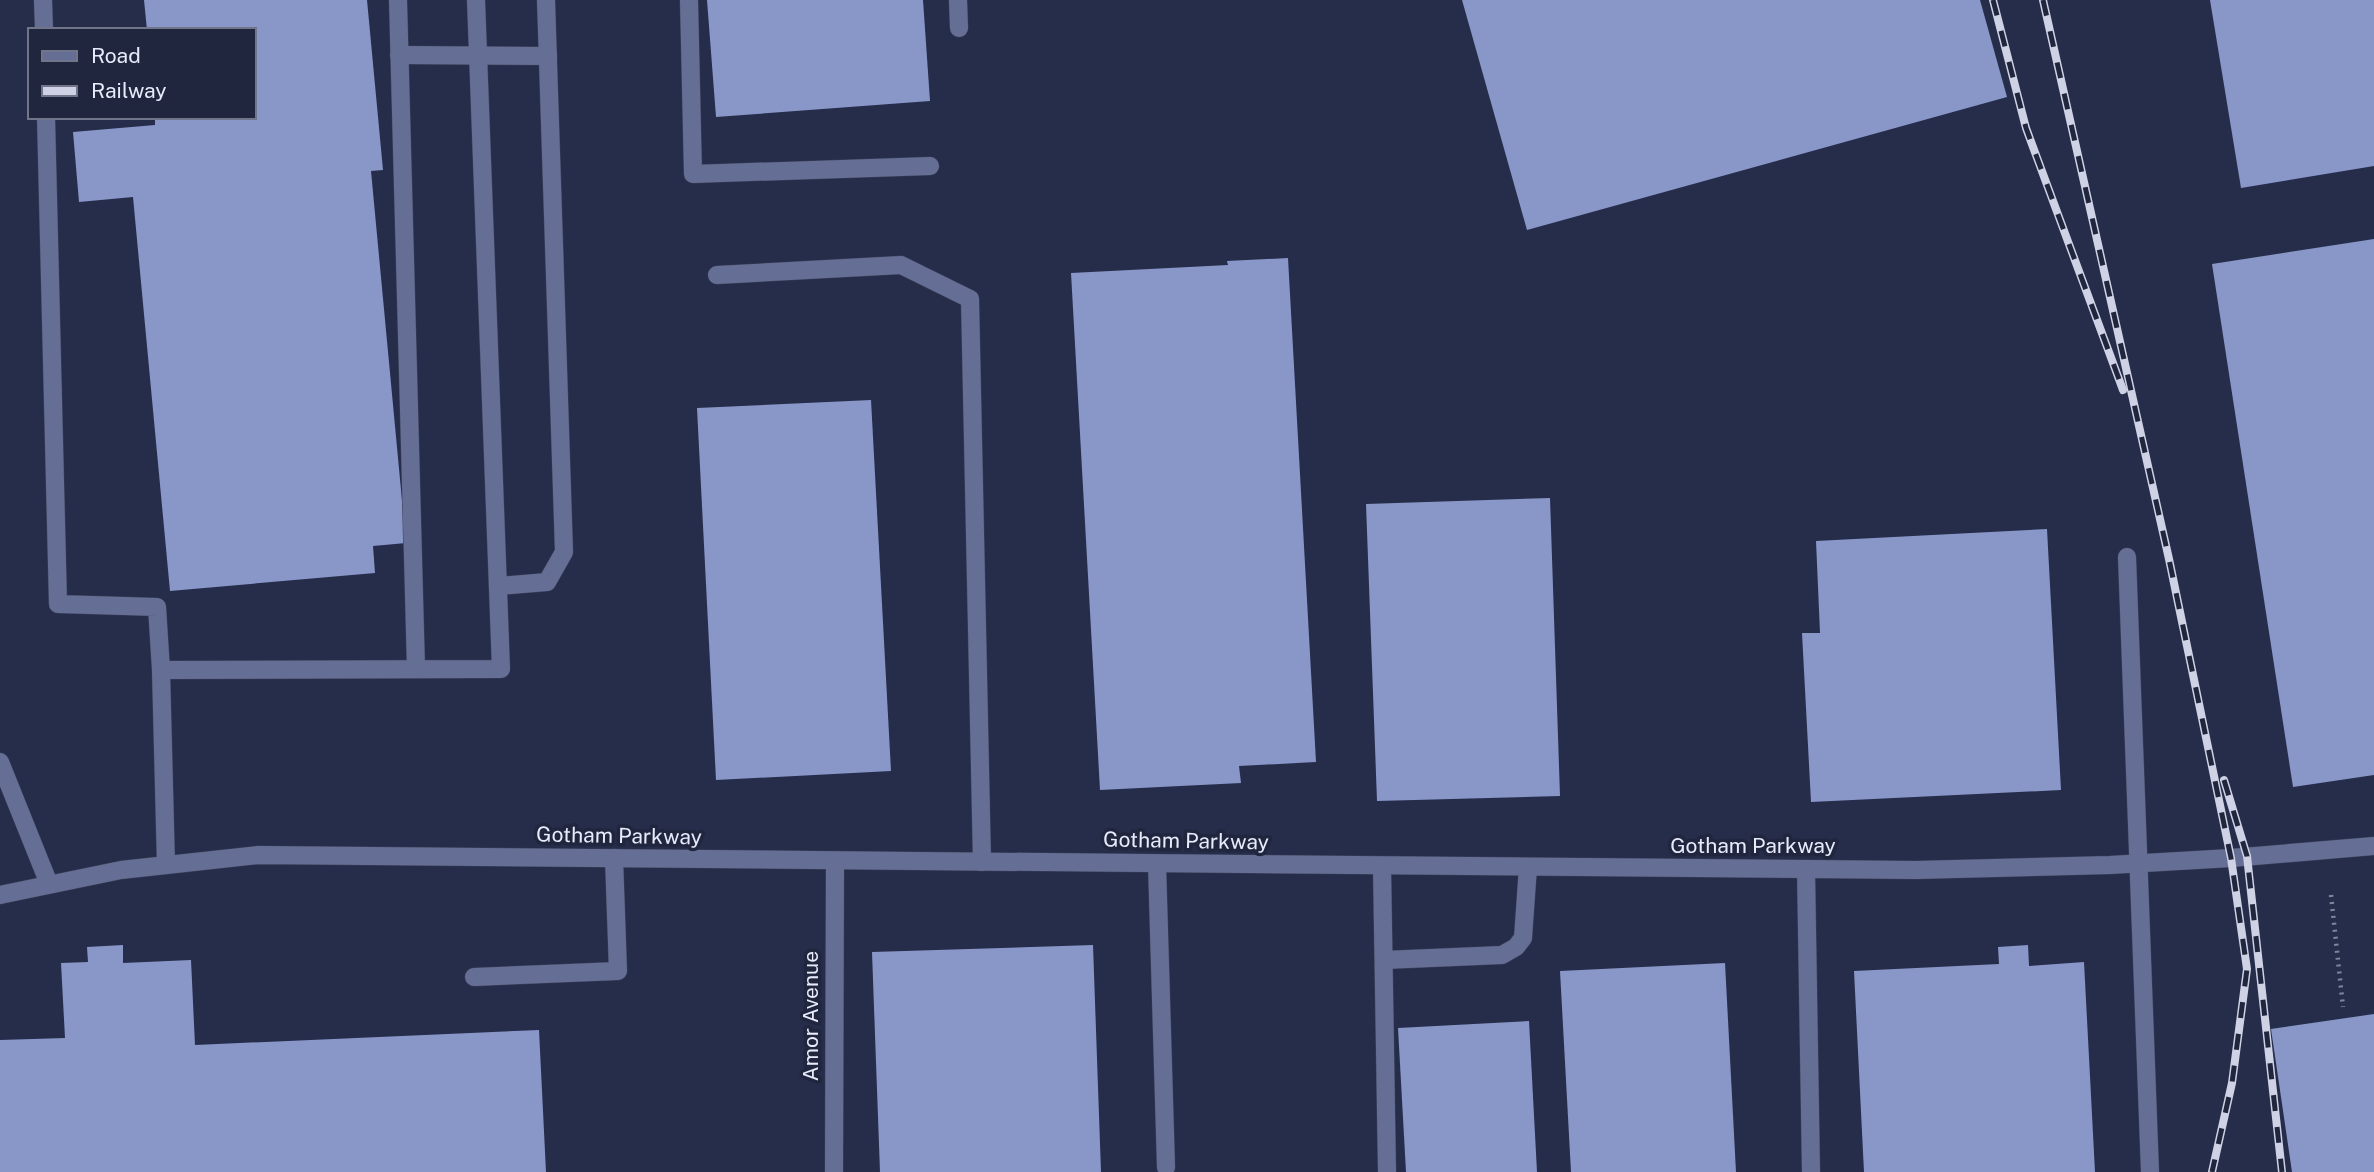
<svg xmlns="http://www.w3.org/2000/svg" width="2374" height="1172" viewBox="0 0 2374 1172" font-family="'Public Sans',sans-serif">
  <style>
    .built { fill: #262d4b; fill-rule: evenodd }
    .building { fill: #8997c8 }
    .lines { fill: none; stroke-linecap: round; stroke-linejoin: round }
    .minor-casing { stroke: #3c4258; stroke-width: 19 }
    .path { stroke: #808599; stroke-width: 4.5; stroke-dasharray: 2 5; stroke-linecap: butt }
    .minor { stroke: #656f95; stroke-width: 18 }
    .rail-casing { stroke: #ced2e4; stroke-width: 8 }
    .rail { stroke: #20263d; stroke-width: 5; stroke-dasharray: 16; stroke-linecap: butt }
    .labels { text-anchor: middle; stroke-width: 7; stroke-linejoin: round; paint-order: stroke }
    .street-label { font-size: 21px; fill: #e7ebfc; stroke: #20263d }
  </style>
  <rect width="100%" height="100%" fill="#20263d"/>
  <path class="built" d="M0 0H2374V1172H0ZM30 30H254V117H30Z"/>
  <g class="building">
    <path d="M144 0H367L383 170 371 171 406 543 373 546 375 573 170 591 133 197 79 202 73 132 155 125V117H254V30H147Z"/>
    <path d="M707 0H923L930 101 716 117Z"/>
    <path d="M1462 0H1980L2007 97 1527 230Z"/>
    <path d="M2210 0H2374V166L2241 188Z"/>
    <path d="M2374 239V775L2293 787 2212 264Z"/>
    <path d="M1288 258 1316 762 1239 766 1241 783 1100 790 1071 273 1228 265 1227 261Z"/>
    <path d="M871 400 891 771 716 780 697 408Z"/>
    <path d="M1550 498 1560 796 1377 801 1366 504Z"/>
    <path d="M2047 529 2061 790 1811 802 1802 633H1820L1816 541Z"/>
    <path d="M123 945V963L191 960 195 1045 539 1030 546 1172H0V1040L65 1038 61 963 88 962 87 947Z"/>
    <path d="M1093 945 1101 1172H880L872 952Z"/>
    <path d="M2028 945 2029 966 2084 962 2095 1172H1864L1854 971 1999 964 1998 947Z"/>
    <path d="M1725 963 1736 1172H1571L1560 971Z"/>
    <path d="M2374 1014V1172H2292L2271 1029Z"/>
    <path d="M1529 1021 1537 1172H1406L1398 1028Z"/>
  </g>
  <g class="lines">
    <defs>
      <g id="minor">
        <path d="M43 0 44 30"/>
        <path d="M398 0 416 669"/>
        <path d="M689 0 693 174 930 166"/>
        <path d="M958 0 959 28"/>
        <path d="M399 55 548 56"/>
        <path d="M46 117 58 604 157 607 161 670"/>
        <path d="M717 275 901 265 970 299 982 862"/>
        <path d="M2127 557 2150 1172"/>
        <path d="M498 586 547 582 564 552 546 0"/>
        <path d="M0 762 49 884"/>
        <path d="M1157 864 1166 1167"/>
        <path d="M166 865 161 670 501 669 476 0"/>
        <path d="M1382 866 1387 1172"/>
        <path d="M1806 869 1811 1172"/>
        <path d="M0 895 121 870 258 855 1916 870 2110 865 2231 858 2374 846"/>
        <path d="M1384 960 1502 955 1516 947 1523 938 1528 867"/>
        <path d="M474 977 618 971 614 858"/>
        <path d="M834 1172 835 861"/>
      </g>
    </defs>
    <use href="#minor" class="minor-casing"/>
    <path class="path" d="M2331 895 2343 1007"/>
    <use href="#minor" class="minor"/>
    <defs>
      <g id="rail">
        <path d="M1993 0 2026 128 2123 390"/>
        <path d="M2043 0 2169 559 2231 858 2247 969 2232 1083 2212 1172"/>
        <path d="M2224 780 2247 856 2282 1172"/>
      </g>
    </defs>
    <use href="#rail" class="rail-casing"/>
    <use href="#rail" class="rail"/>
  </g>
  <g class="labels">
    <g class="street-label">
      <text transform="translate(619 836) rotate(1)" y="7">Gotham Parkway</text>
      <text transform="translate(1186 841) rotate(1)" y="7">Gotham Parkway</text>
      <text x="1753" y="853">Gotham Parkway</text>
      <text transform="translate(811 1016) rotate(-90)" y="7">Amor Avenue</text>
    </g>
  </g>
  <rect x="28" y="28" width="228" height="91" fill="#20263d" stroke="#707589" stroke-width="2"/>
  <rect x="42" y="51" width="35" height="10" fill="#656f95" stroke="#707589" stroke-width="2"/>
  <text x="91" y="63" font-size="21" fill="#e7ebfc">Road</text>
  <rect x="42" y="86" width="35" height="10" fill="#ced2e4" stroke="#707589" stroke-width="2"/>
  <text x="91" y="98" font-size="21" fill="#e7ebfc">Railway</text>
</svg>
